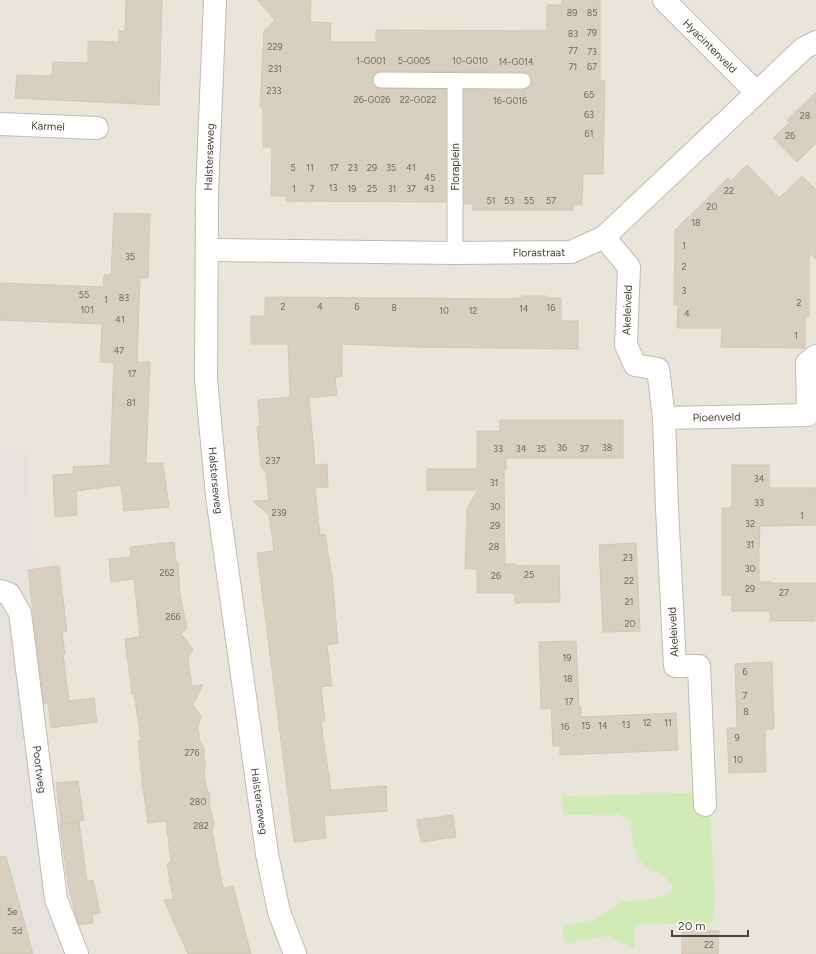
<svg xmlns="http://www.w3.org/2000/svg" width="816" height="954" viewBox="0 0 816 954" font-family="Figtree,sans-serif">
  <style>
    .residential { fill: #eae5da }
    .industrial { fill: #e6e2dd }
    .green { fill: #d2eab5 }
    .building { fill: #d8cfc1; stroke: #d3c7b4 }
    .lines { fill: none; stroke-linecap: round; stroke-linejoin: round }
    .service-casing { stroke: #c2bbae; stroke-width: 17 }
    .minor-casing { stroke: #c2bbae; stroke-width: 24 }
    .service { stroke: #fff; stroke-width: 15 }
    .minor { stroke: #fff; stroke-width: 22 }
    .labels { text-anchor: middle; stroke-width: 3.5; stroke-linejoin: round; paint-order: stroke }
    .number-label { font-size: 9px; fill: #6e675b }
    .street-label { font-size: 11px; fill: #4b4439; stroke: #fff }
  </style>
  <rect width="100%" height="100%" fill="#f6f3ec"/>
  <rect class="residential" x="0" y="0" width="816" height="954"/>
  <path class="industrial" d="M0 447 26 449 60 934 69 954H0Z"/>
  <path class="green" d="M694 793V801L710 815 715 896 713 923 634 925 635 950 609 936 564 943 563 926 592 920 623 902 664 897 673 888 665 877 642 863 635 852 630 821 617 814 563 815 562 796Z"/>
  <g class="building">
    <path d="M126 0H162L159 105 15 98 17 75 52 76 53 62 88 63V41L119 42V31H125Z"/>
    <path d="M257 0H311L310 22 331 23 330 42H376V30L547 31V5H562V0H600V81H605L603 174H583L582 205H573V210H472L473 204H464V90H523L528 89 531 85 532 81 531 76 527 73 523 72 381 71 376 72 372 80 373 85 377 88 446 89V202L286 201V196H271L272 147H263V109L260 106 264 31 275 20Z"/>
    <path d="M816 92V143L797 162 773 138 789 123 787 120Z"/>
    <path d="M747 165 779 198 802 176 816 190V259L809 253V317H805V348L721 347 722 328H677L678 305H674L675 230 728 178 731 181Z"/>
    <path d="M114 213 150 214 148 278H140L137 362H150L146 463H163L169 507 124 511 121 485 76 491 77 515 55 517 53 475 74 474 73 467 110 465 114 363 100 362 102 324 0 320V283L103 287 104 275H111Z"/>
    <path d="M522 296H547V298H561V321H578V349L415 347 342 344V376L335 377 337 395 309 398 315 465 327 464 328 487 315 488 320 535 325 534 332 576 338 643 327 645 332 686 321 687 325 721 321 722 331 790 386 786 387 811 324 816 326 838 294 842 257 553 274 551 269 515 253 501 269 500 266 472 261 467 257 426H260L258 400 290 397 288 344H251V316H265V297L508 299 522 298Z"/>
    <path d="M500 420H623V458H506V470H504L505 564H516V566L559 565 560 602 515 603V593H477V569H465L467 508 478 490H427V469H477V431H500Z"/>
    <path d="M732 465H769V488H816V525L760 526 759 549V582H771V583H816V611H815V621H770V611H732V595H722V508H732Z"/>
    <path d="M174 542 176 562 178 563 180 595 187 628 181 634 193 649 188 659 192 686 203 685 193 705 201 716 198 726 200 742 203 745 204 749V759L206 764 204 773 206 787 210 796 209 804 214 823 212 831 223 888 233 886 251 954H188L164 900 173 899 167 864 171 862 166 821 148 823 142 781 138 741H141L134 693 132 694 125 639 140 637 134 579 111 582 109 559 131 557 130 547Z"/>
    <path d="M636 543 640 631 603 632 599 545Z"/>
    <path d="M59 566 67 631 62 632 65 654H63L69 701 94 698 97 722 51 728 48 703 44 704 28 570Z"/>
    <path d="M576 641 579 706H581V717L676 713 678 750 560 755V746H553L551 708 541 709 539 642Z"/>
    <path d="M772 662 774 729H765L766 772 729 773 727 728H737L735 664Z"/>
    <path d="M78 781 84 820 61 824 56 783Z"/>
    <path d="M453 815 456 837 421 842 417 820Z"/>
    <path d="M79 822 87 882 93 880 100 913 92 915 93 923 79 925 75 913 68 884 60 824Z"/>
    <path d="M6 856 33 954H0V857Z"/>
    <path d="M682 930 719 931 718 954H682Z"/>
  </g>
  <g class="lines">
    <defs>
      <g id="service">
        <path d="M381 80 523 81"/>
        <path d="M455 253V81"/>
      </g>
      <g id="minor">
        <path id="s1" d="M215 0 207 193 206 379 217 496 267 854 279 912 295 954"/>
        <path id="s2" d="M664 0 756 92"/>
        <path id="s3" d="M0 124 97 128"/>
        <path d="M604 237 629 267 626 345 635 365 658 369 664 418"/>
        <path id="s4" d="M207 250 455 253 571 252 604 237 804 48 816 42"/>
        <path id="s5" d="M0 591 9 594 20 613 56 899 77 954"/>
        <path id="s6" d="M705 805 699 666H675L667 508 664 418 808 415 807 363 816 356"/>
      </g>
    </defs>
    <use href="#service" class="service-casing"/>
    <use href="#minor" class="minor-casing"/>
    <use href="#service" class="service"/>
    <use href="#minor" class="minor"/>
  </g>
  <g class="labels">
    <g class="number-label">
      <text x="572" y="16">89</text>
      <text x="592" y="16">85</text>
      <text x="592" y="36">79</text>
      <text x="573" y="37">83</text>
      <text x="275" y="50">229</text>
      <text x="573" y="54">77</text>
      <text x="592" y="55">73</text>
      <text x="371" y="64">1-G001</text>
      <text x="414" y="64">5-G005</text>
      <text x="470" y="64">10-G010</text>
      <text x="516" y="65">14-G014</text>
      <text x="573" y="70">71</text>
      <text x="592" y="70">67</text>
      <text x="275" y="72">231</text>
      <text x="274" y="94">233</text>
      <text x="589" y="98">65</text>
      <text x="372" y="103">26-G026</text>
      <text x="418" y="103">22-G022</text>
      <text x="510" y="104">16-G016</text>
      <text x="589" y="118">63</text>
      <text x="805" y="119">28</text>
      <text x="589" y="137">61</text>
      <text x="790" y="139">26</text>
      <text x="293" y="171">5</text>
      <text x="310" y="171">11</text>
      <text x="334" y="171">17</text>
      <text x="353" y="171">23</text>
      <text x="372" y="171">29</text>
      <text x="391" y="171">35</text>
      <text x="411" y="171">41</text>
      <text x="430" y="181">45</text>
      <text x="333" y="191">13</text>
      <text x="294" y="192">1</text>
      <text x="312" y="192">7</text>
      <text x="352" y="192">19</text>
      <text x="372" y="192">25</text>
      <text x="392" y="192">31</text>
      <text x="411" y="192">37</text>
      <text x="429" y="192">43</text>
      <text x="729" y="194">22</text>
      <text x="491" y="204">51</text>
      <text x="509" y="204">53</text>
      <text x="529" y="204">55</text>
      <text x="551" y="204">57</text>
      <text x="712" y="210">20</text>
      <text x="696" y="226">18</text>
      <text x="684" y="249">1</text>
      <text x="130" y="260">35</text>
      <text x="684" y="270">2</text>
      <text x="684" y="294">3</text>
      <text x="84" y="298">55</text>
      <text x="124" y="301">83</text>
      <text x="106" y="303">1</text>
      <text x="799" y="306">2</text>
      <text x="283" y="310">2</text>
      <text x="320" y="310">4</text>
      <text x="357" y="310">6</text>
      <text x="394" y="311">8</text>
      <text x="551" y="311">16</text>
      <text x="524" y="312">14</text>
      <text x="87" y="313">101</text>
      <text x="444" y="314">10</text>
      <text x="473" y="314">12</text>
      <text x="687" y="317">4</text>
      <text x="120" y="323">41</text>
      <text x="796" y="339">1</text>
      <text x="119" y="354">47</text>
      <text x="132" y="377">17</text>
      <text x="131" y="406">81</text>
      <text x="562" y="451">36</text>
      <text x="607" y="451">38</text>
      <text x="498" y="452">33</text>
      <text x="521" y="452">34</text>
      <text x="541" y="452">35</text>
      <text x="584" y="452">37</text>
      <text x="273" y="464">237</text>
      <text x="759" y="482">34</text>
      <text x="494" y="486">31</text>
      <text x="759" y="506">33</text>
      <text x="495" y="510">30</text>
      <text x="279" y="516">239</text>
      <text x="802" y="519">1</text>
      <text x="750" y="527">32</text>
      <text x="495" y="529">29</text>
      <text x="750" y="548">31</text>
      <text x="494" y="550">28</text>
      <text x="628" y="561">23</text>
      <text x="750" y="572">30</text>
      <text x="167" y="576">262</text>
      <text x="529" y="578">25</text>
      <text x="496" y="579">26</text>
      <text x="629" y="584">22</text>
      <text x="750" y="592">29</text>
      <text x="784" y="596">27</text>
      <text x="629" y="605">21</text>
      <text x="173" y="620">266</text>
      <text x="630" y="627">20</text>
      <text x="567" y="661">19</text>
      <text x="745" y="675">6</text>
      <text x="568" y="682">18</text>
      <text x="745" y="699">7</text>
      <text x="569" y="705">17</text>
      <text x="746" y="715">8</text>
      <text x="647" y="726">12</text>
      <text x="668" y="726">11</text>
      <text x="626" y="728">13</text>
      <text x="586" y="729">15</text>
      <text x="603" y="729">14</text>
      <text x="565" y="730">16</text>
      <text x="737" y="741">9</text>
      <text x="192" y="756">276</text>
      <text x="738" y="763">10</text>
      <text x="198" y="805">280</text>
      <text x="201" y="829">282</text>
      <text x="12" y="915">5e</text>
      <text x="17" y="934">5d</text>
      <text x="709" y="948">22</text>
    </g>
    <g class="street-label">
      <text dy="4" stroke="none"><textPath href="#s2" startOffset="65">Hyacintenveld</textPath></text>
      <text dy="4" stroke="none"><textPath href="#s3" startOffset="48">Karmel</textPath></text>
      <text transform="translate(209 157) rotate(-88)" y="4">Halsterseweg</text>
      <text transform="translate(455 167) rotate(-90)" y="4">Floraplein</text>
      <text dy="4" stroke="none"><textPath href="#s4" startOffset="332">Florastraat</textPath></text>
      <text transform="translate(627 310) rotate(-88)" y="4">Akeleiveld</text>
      <text dy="4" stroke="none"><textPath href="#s6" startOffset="464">Pioenveld</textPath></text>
      <text dy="4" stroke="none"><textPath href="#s1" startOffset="481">Halsterseweg</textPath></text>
      <text transform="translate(673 632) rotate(-93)" y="4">Akeleiveld</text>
      <text dy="4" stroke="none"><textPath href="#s5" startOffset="189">Poortweg</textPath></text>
      <text dy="4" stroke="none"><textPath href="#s1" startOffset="805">Halsterseweg</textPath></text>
    </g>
  </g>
  <path d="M672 930v6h76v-6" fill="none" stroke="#4b4439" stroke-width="2"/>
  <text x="678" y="930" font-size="12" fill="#4b4439" stroke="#ffffff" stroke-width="3" paint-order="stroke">20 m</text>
</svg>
